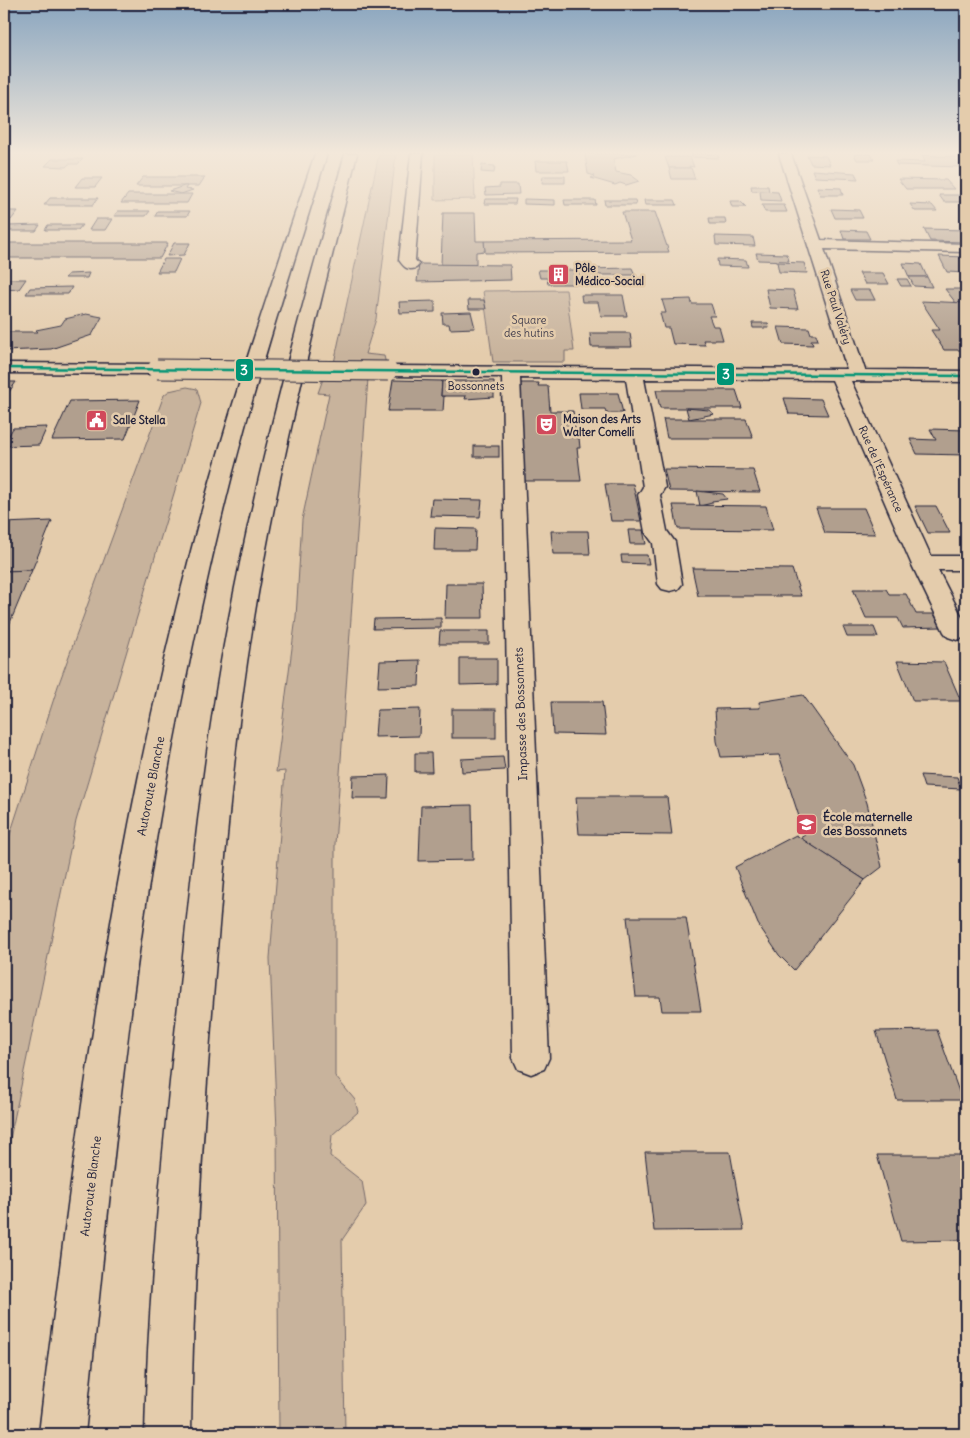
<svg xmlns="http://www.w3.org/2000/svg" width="970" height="1438" viewBox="0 0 970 1438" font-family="Delius,sans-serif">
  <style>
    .green { fill: #c8b39c; stroke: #756a6c }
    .building { fill: #b19f8e; stroke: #22223b }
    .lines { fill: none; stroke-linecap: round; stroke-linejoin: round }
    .minor-casing { stroke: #22223b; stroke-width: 3 }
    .motorway-casing { stroke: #22223b; stroke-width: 3 }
    .minor { fill: #e4ccac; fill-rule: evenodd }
    .motorway { fill: #e4ccac; fill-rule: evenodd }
    .minor-bridge-casing { stroke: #22223b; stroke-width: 21; stroke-linecap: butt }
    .minor-bridge { stroke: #e4ccac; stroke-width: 19 }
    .bus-1-casing { stroke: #e4ccac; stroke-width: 5 }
    .bus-1 { stroke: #009475; stroke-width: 2.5 }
    .bus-dot { fill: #22223b; stroke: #e4ccac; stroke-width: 2 }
    .labels { text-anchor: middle; stroke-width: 5; stroke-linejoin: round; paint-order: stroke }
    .far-poi-label { font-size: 11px; font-weight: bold; fill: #22223b; stroke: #e4ccac; text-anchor: start }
    .far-street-label { font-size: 11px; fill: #22223b; stroke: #e4ccac }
    .far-park-label { font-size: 11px; fill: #433f4e; stroke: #e4ccac }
    .bus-label { font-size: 11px; fill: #22223b; stroke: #e4ccac }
    .street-label { font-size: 12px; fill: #22223b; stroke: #e4ccac }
    .poi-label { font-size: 12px; font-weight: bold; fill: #22223b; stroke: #e4ccac; text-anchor: start }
    .line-badge { stroke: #e4ccac; stroke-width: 2 }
    .badge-label { font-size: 14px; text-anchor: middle; font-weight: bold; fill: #fff }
  </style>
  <rect width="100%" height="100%" fill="#e4ccac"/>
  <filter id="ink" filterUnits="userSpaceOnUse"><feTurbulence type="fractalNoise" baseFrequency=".02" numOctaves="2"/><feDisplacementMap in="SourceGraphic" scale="10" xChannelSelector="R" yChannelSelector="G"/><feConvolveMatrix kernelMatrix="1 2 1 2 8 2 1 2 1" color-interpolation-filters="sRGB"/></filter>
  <g filter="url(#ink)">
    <g class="green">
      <path d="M379 154H396L376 319 365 354 384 356 386 364 334 363Z"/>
      <path d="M435 154H473L475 199 435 200Z"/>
      <path d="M566 290 574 351H565V362H493L483 291Z"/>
      <path d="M368 378 335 844V1076L355 1100 358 1112 332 1135 330 1156 362 1181 366 1205 342 1240 345 1434H279L277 1131 270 958 285 771 276 772 296 617 302 520 329 394 318 393 323 379Z"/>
      <path d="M187 387 197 389 201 403 76 821 4 1168V853L58 686 164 395 169 391Z"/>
    </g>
    <g class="building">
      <path d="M585 154H637L613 159 616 172 631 175 639 181 626 185 620 183 615 185 591 178 595 176 588 174Z"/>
      <path d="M691 154H717L719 158 692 157Z"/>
      <path d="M854 154H871L874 160H857Z"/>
      <path d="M807 155 826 156 830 165 811 164Z"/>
      <path d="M922 155 954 157 960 167 897 165 895 161 925 162Z"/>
      <path d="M665 157H690L694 167 689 166 690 168H669Z"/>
      <path d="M52 159H83L78 164H69L66 167 45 166Z"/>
      <path d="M535 161H567L569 171H536Z"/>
      <path d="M482 165 495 166 494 173 481 172Z"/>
      <path d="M669 168H691L695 179H672Z"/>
      <path d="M812 170 855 173 858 179 815 177Z"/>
      <path d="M543 176H565V183H542Z"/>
      <path d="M143 177H205L199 186H136Z"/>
      <path d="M82 178H102L95 187H75Z"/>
      <path d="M898 179 946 180 954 189H906Z"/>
      <path d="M500 184H518L519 194 486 195 485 188 500 187Z"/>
      <path d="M184 186H187L185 189 193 190 181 194 169 191Z"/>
      <path d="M751 186H768L769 192 752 191Z"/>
      <path d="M817 187 841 188 843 195H820Z"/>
      <path d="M760 191 778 192 781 201 761 200Z"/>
      <path d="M128 194H192L187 203H121Z"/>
      <path d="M939 195H966V202H944Z"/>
      <path d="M50 198H98L93 205H44Z"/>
      <path d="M485 199H516L515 204H484Z"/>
      <path d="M524 199 555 200V205L524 204Z"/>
      <path d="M564 200H595L596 205H565Z"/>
      <path d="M604 200H635L636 205H605Z"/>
      <path d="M644 200H675L677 205H645Z"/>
      <path d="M730 201H740L746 207H732Z"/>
      <path d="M910 204 932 205 937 211H915Z"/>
      <path d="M762 205H784L787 212H765Z"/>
      <path d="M831 209 859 210 863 218H835Z"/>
      <path d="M4 211H18L11 220H4Z"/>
      <path d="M118 211H150L146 216H114Z"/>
      <path d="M158 211H190L187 216H155Z"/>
      <path d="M622 212H655L669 252 485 253 484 241 631 240Z"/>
      <path d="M443 213H475L476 241H484L485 251 476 252V265H441Z"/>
      <path d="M709 218H725L726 224H710Z"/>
      <path d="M96 219H112L105 230H89Z"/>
      <path d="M40 225 36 231H4L7 226Z"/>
      <path d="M48 225H82L78 230H45Z"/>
      <path d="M924 229 966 230V242L930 241Z"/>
      <path d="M841 230 866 231 870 239H844Z"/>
      <path d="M715 236 753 237 755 246 716 245Z"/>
      <path d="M4 243H168L160 258H4Z"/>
      <path d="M174 243H190L184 255 167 256Z"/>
      <path d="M756 253 787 254 789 261 758 260Z"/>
      <path d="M939 256 966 257V273L947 272Z"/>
      <path d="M164 259H180L174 272H157Z"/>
      <path d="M717 259 746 260 748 267 718 266Z"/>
      <path d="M777 262 804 263 807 273 779 272Z"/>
      <path d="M903 263 921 264 927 277H909Z"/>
      <path d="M419 264 510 265 511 280 417 282Z"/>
      <path d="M632 268 635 275H585L584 269Z"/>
      <path d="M538 270H578L581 284H548L547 278H540Z"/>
      <path d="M89 273 87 278H65L68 274Z"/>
      <path d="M859 273H883L889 284H865Z"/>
      <path d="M909 277H927L932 287 914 286Z"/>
      <path d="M4 279H26L19 289 4 290Z"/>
      <path d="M897 279H907L911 286H901Z"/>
      <path d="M72 287 68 294H26L30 288Z"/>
      <path d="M766 289 793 290 798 309 770 308Z"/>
      <path d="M945 289H962L966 294V303H956Z"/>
      <path d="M850 290H870L875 300H855Z"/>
      <path d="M581 295H623L627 316H601L598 302H582Z"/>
      <path d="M691 299 692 304H711L715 316H709L713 326H719L723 340H703L705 345 673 344 669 328H664L660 313H666L662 300Z"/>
      <path d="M468 300H484L486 309H469Z"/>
      <path d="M435 301V312L400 313 399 302Z"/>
      <path d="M921 301 966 303V350H944L931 330H940Z"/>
      <path d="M471 312 475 328 450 329 449 324H443L442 313Z"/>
      <path d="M86 314 102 317 92 335 51 349 4 351V332H38L36 330 61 325 65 319Z"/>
      <path d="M752 323H768L769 328H753Z"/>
      <path d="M778 327 809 328 811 334H816L818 340H811L813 345 783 344Z"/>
      <path d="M590 333H630L632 347H591Z"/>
      <path d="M393 380 442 381 441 396H444L443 411H388Z"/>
      <path d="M442 381H494V397L465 399 466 396H441Z"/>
      <path d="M4 382H16L4 399Z"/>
      <path d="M517 383H539L538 386H548L550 411H573L576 438H579L580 448H577L581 481H523Z"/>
      <path d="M656 390H736L742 408H660Z"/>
      <path d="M579 393H618L623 413H606L605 409H581Z"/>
      <path d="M784 398 821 399 828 415 789 414Z"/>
      <path d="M140 400 125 439 52 440 70 401Z"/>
      <path d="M686 408 709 410 714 414 689 419Z"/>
      <path d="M663 419H746L753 438H667Z"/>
      <path d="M47 427 39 445 4 446V438L8 437 13 428Z"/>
      <path d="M930 429 966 430V455L917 454 910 439 936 440Z"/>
      <rect x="474" y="446" width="25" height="11"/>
      <path d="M664 469 753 470 760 492 669 491Z"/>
      <path d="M605 484H633L641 521H611Z"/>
      <path d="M697 491 723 494 727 499 712 501V503L700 506Z"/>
      <path d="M432 499 482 500 480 517 430 516Z"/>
      <path d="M673 505 766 506 773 530 678 529Z"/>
      <path d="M915 506H936L950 533H928Z"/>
      <path d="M816 508H864L875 534 825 533Z"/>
      <path d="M52 521 32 570 4 571V523Z"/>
      <path d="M435 528 476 529 475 550H434Z"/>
      <path d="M628 530H643L646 544H630Z"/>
      <path d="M551 531H588L590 554H553Z"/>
      <path d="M621 555H647L649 564 622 563Z"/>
      <path d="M692 568 792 569 801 596H698Z"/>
      <path d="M32 570 9 625H4V571Z"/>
      <path d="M446 584H482L483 618H445Z"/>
      <path d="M853 589H886L889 594H906L916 614H934L941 627 903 628 898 618H866Z"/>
      <path d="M441 618V628L373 629 374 619Z"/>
      <path d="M843 627H874L878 637H847Z"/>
      <path d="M440 631H489V644H439Z"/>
      <path d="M460 658H497V684L460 685Z"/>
      <path d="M420 660 419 686 378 687 380 661Z"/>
      <path d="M897 661 944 662 961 701H913Z"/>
      <path d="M803 695 853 765 867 803 882 867 865 880 800 838 805 835 779 755 721 757 717 741 715 709 760 708 759 702Z"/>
      <path d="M551 702H602L606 735 553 734Z"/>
      <path d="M420 709 419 736 375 737 377 710Z"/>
      <rect x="452" y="709" width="44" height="29"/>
      <path d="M415 753H431L432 772H415Z"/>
      <path d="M503 757 505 770 462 772 461 759Z"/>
      <path d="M389 775 388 798H352L353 776Z"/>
      <path d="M920 775 957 777 961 789 924 787Z"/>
      <path d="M576 797H667L672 835 579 834Z"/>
      <path d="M472 805 473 860 419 861 421 806Z"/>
      <path d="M796 835 865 880 794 970 779 955 758 924 735 867Z"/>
      <path d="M627 917H686L701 1011H662L660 997H636Z"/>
      <path d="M937 1030 962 1100H897L876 1031Z"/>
      <path d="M645 1152H730L744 1230 654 1231Z"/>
      <path d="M877 1155H966V1240L901 1241Z"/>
    </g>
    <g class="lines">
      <defs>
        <g id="minor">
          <path d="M411 154H423L415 260 419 265 416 268C407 271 404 267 399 260Z"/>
          <path d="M779 154H791L821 240 966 244V252L824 249 865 370 966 371V382L851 381 931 556H966V570H938L966 625V637L957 640 948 637 944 632 911 563 832 380 644 379 665 487 660 495 667 531 675 542 682 584 678 589 670 591 662 589 658 584 653 543 645 532 638 495 643 487 626 379 520 378 549 1058 544 1069 531 1074 518 1069 513 1058 502 377 388 376 382 375 379 371 382 367 388 366 847 369Z"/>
          <path d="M4 363 157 364 163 365 166 369 163 373 157 374 4 373Z"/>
        </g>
        <g id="motorway">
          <path d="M315 154H327C299 246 269 338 244 430 218 525 197 622 178 718 131 954 110 1195 85 1434H39C46 1371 55 1308 63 1244 93 1011 131 779 191 551 226 416 271 285 315 154Z"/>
          <path d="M345 154H357C319 310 278 465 253 624 234 739 225 856 215 973 203 1126 193 1280 191 1434H145C148 1291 163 1147 178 1005 191 877 204 749 228 623 258 465 301 309 345 154Z"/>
        </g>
      </defs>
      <use href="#minor" class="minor-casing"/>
      <use href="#motorway" class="motorway-casing"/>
      <use href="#minor" class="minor"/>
      <use href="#motorway" class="motorway"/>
      <defs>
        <path id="minor-bridge" d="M157 369 388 371"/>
      </defs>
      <use href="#minor-bridge" class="minor-bridge-casing"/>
      <use href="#minor-bridge" class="minor-bridge"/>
      <defs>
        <path id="bus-1" d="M4 368 966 376"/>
      </defs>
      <use href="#bus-1" class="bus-1-casing"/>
      <use href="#bus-1" class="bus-1"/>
    </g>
  </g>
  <linearGradient id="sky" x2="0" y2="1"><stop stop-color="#89a5bf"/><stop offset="0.43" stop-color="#f3e8da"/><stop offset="1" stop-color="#f3e8da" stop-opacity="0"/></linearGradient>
  <rect width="970" height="355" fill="url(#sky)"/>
  <defs>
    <symbol id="building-square" viewBox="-11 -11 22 22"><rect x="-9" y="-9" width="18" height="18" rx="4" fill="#d1495b" stroke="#e4ccac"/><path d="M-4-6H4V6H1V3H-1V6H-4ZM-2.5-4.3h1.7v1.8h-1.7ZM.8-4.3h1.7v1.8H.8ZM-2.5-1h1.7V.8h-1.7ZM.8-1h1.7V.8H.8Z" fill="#fff"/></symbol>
    <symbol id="civic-square" viewBox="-11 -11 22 22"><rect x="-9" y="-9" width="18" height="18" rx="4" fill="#d1495b" stroke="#e4ccac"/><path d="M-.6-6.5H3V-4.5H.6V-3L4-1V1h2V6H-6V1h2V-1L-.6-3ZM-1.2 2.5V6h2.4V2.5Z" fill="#fff"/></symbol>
    <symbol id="theatre-square" viewBox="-11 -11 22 22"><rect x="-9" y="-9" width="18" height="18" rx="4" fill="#d1495b" stroke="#e4ccac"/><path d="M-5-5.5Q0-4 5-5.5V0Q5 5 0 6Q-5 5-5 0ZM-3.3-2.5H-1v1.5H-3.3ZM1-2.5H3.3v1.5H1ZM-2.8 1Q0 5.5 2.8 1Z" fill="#fff"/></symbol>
    <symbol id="school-square" viewBox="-11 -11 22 22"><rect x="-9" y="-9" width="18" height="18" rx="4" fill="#d1495b" stroke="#e4ccac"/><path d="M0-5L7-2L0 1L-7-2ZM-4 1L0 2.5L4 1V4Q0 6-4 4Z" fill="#fff"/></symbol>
  </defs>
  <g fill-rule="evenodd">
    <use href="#building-square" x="546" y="262" width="25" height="25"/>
    <use href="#civic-square" x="84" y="408" width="25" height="25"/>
    <use href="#theatre-square" x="534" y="412" width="25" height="25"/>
    <use href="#school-square" x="794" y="812" width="25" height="25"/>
  </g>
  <circle class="bus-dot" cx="476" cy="372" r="4.5"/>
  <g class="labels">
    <g class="far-poi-label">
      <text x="575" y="272">Pôle<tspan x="575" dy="13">Médico-Social</tspan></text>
      <text x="563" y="423">Maison des Arts<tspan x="563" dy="13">Walter Comelli</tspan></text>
      <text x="113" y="424">Salle Stella</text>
    </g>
    <g class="far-street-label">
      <text transform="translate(836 307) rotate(72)" y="4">Rue Paul Valéry</text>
      <text transform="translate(881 469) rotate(66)" y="4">Rue de l'Espérance</text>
    </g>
    <g class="far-park-label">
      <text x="529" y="324">Square<tspan x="529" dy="13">des hutins</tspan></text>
    </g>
    <g class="bus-label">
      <text x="476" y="390">Bossonnets</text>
    </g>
    <g class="street-label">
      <text transform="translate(521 714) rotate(-92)" y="4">Impasse des Bossonnets</text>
      <text transform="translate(151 786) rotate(-79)" y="4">Autoroute Blanche</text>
      <text transform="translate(91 1186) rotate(-83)" y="4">Autoroute Blanche</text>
    </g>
    <g class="poi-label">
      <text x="823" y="821">École maternelle<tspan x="823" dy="14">des Bossonnets</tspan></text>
    </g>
  </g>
  <g class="line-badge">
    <rect x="235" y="358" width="19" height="24" rx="5" fill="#009475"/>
    <rect x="716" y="362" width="19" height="24" rx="5" fill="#009475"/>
  </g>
  <g class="badge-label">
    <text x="244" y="375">3</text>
    <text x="726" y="379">3</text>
  </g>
  <rect width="970" height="1438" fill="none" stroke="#e4ccac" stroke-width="20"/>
  <rect x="10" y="10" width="950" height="1418" fill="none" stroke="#22223b" stroke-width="2" filter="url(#ink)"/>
</svg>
